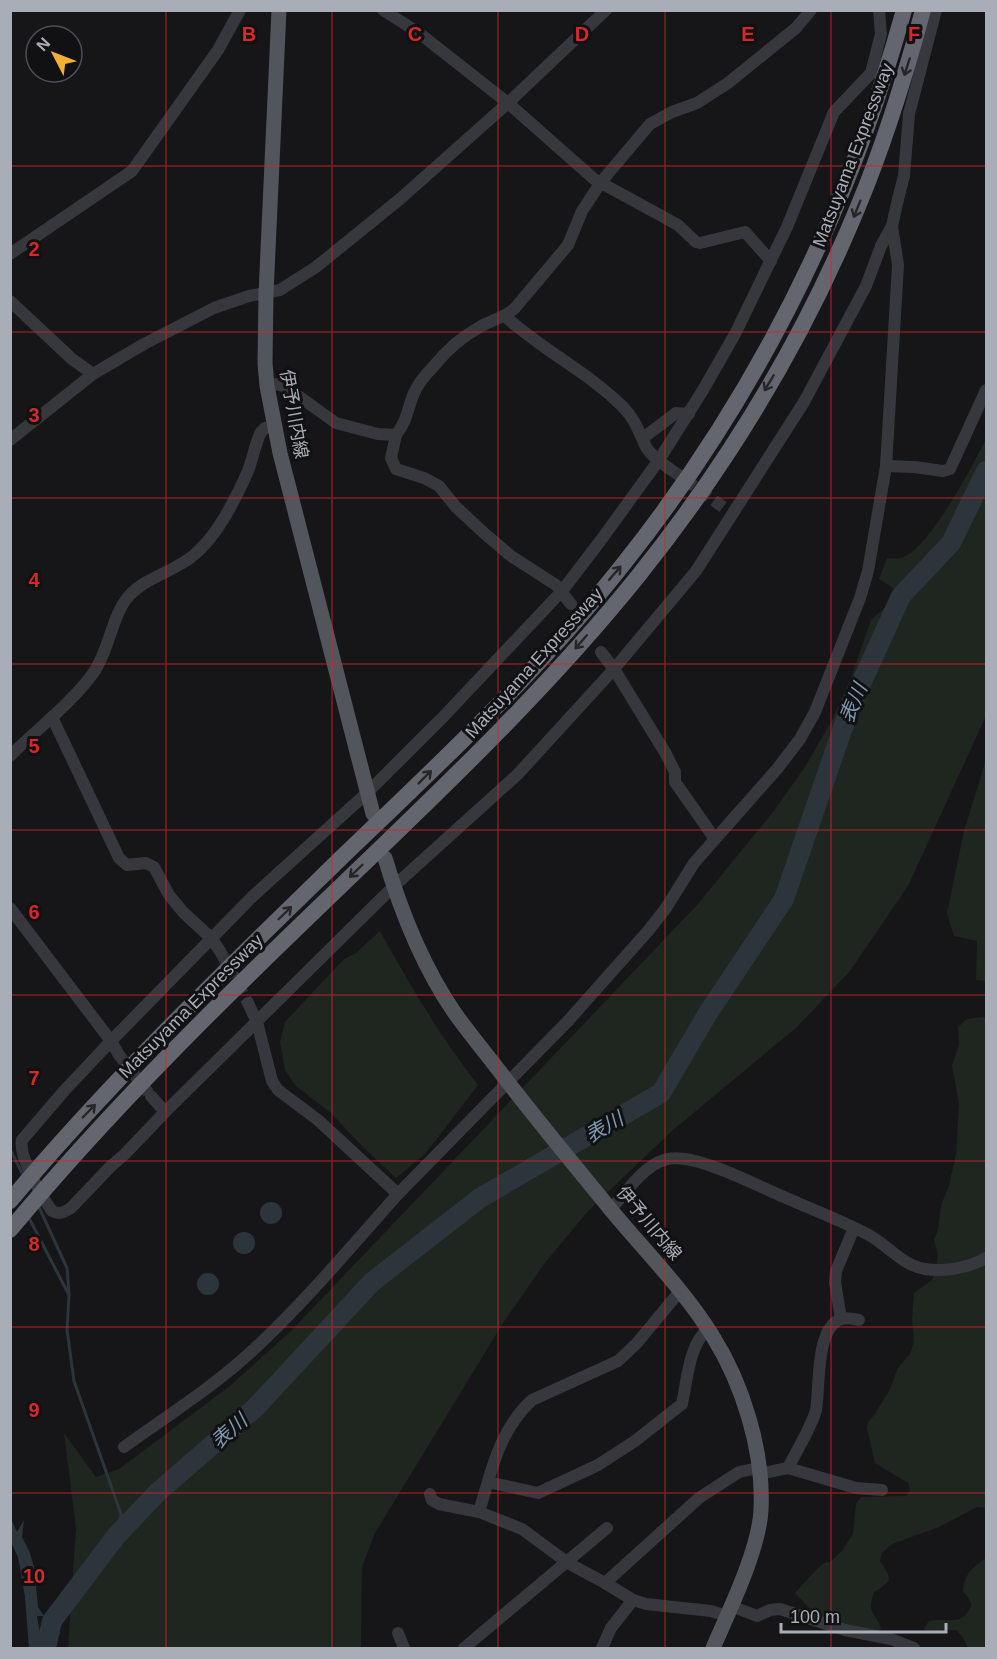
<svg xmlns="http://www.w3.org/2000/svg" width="997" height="1659" viewBox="0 0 997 1659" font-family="Helvetica,'Noto Sans JP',sans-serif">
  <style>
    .green { fill: #1e261f }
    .water { fill: #2c353c }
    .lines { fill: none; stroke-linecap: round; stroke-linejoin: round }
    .stream { stroke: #2c353c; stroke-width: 3 }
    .river { stroke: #2c353c; stroke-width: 20 }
    .minor-tunnel { stroke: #333438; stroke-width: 12; stroke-dasharray: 12 6; stroke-linecap: butt }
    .minor { stroke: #37383d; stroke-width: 12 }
    .major { stroke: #53555c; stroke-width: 15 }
    .highway { stroke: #63666e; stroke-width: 16 }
    .oneway { stroke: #26262a }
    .grid { fill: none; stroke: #d62828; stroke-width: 1.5; stroke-opacity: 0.55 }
    .labels { text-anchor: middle; stroke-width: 6; stroke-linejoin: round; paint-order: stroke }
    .street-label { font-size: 18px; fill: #a8adb8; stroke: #111113 }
    .water-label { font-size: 20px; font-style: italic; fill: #7f9bb3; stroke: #111113 }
    .grid-label { font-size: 20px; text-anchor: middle; font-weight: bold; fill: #d62828; stroke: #111113; stroke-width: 6; stroke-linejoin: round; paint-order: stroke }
  </style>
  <rect width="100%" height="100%" fill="#161618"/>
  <g class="green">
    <path d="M986 438V716L908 886 850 971 797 1027 673 1130 589 1210 544 1264 503 1323 375 1533 362 1567 361 1648H68L76 1528 64 1433 96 1477 119 1469 230 1386 291 1331 697 905 773 812 805 767 832 720 851 678 871 620 889 604 896 590 879 579 887 558C891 558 897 559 901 558 928 551 974 464 986 438Z"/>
    <path d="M986 760V981L976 980 977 941 954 936 947 913 964 831Z"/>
    <path d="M380 931C410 985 440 1037 478 1085L425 1154 396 1178 362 1146 331 1113 296 1086 285 1070 280 1042 285 1022 344 959 356 953Z"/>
    <path d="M983 1017 986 1018V1508L977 1507 939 1527 892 1544 882 1553 880 1561 888 1574 889 1580 882 1587 874 1592C866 1615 876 1611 881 1629L878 1632 839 1625 814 1613 795 1593 816 1570 824 1563 830 1562 842 1551 853 1534 856 1504 861 1497 906 1496 910 1490 908 1483 875 1463 867 1429 868 1422 875 1414 890 1389 898 1368 910 1354 914 1342 912 1320 914 1293 932 1280 935 1273 938 1255 934 1240 938 1230 941 1205 949 1186 956 1154 959 1104 952 1065 959 1045 958 1027 967 1019Z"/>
    <path d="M986 1558V1648H968L962 1636 956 1630H944L928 1634 924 1628 929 1621C938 1619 945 1621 954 1620 962 1620 971 1612 971 1604 970 1599 965 1594 963 1591 964 1574 973 1567 986 1558Z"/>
  </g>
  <g class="water">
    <circle cx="271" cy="1213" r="11"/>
    <circle cx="244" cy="1243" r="11"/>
    <circle cx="208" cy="1284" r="11"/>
    <path d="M11 1519 17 1532 24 1520 22 1537 30 1553 34 1567 38 1607 44 1616H37L40 1633 50 1648H29L25 1597 18 1557 11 1542Z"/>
  </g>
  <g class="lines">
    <g class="stream">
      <path d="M10 1149 24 1177"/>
      <path d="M38 1205 67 1268 69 1294"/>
      <path d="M29 1218 69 1295 67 1330 74 1381 121 1514 117 1535"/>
    </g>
    <path class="river" d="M46 1648 52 1621 117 1535 158 1492 256 1407 372 1282 480 1198 661 1093 708 1013 784 899 849 710 901 596 951 543 986 471"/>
    <g class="minor-tunnel">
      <path d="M670 469 723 507"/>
      <path d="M220 951 248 1003"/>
      <path d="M119 1055 151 1096"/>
    </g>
    <g class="minor">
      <path d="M383 10 419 33 508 103 594 179 678 225 696 242 700 243 745 232 771 261"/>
      <path d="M879 10 881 34 871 73 834 112 787 227 735 334 703 390 659 460 601 540 562 591 445 715 368 792 253 896 111 1041 64 1091 22 1140C18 1156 42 1197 52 1211 60 1215 64 1212 71 1208L110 1167 125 1154 165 1112 393 887 518 774 614 669 696 571 804 402 866 286 881 246 892 226 898 199 904 176 909 114 936 10"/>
      <path d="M10 254 132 171 218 50 240 10"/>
      <path d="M10 301 72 359 93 374"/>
      <path d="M506 317C542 350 588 372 623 407 635 419 639 432 646 447 651 456 662 463 670 469"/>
      <path d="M267 386 277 384 286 387 336 423 378 434 396 435C408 420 407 409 414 393 418 384 426 374 433 367 445 352 462 337 478 328 491 320 504 318 515 308L568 245 582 211 601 182 650 124 672 112 697 103 728 83 796 28 811 10"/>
      <path d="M396 435 391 458 396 469 424 478 439 486 456 507 484 533 511 556 556 585 571 604"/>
      <path d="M643 438 676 413 689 414"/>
      <path d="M10 440 93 374 144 344 214 308 249 296 280 290 316 267 400 199 508 103 606 10"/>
      <path d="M886 466 914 467 943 471 950 469 986 390"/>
      <path d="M601 652 614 669 666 754 675 772V782L715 839"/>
      <path d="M52 717 119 858 127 865 146 863 154 867 169 895 183 912 211 938 220 951"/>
      <path d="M10 756C38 728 71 704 94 672 109 650 112 616 128 597 145 577 174 572 194 555 218 535 235 500 248 471 253 458 255 444 261 432L265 428 273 425"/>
      <path d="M10 908 111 1041 119 1055"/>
      <path d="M248 1003 257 1022 272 1081 278 1090 318 1120 398 1194 568 1021 648 931 666 908 694 863 777 769 800 739 815 712 860 598 868 571 886 466 898 265 892 226"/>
      <path d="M151 1096 165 1112"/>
      <path d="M611 1209C626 1193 642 1167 664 1160 692 1150 757 1186 784 1197 811 1209 840 1220 867 1234 887 1244 901 1265 925 1269 945 1272 968 1268 986 1258"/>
      <path d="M841 1319 835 1282 836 1271 854 1228"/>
      <path d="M124 1447C167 1416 213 1387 252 1351 304 1303 350 1248 398 1194"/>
      <path d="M788 1468C796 1452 812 1426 816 1410 820 1388 815 1328 841 1319 846 1317 854 1319 859 1320"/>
      <path d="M759 1474 788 1468 856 1488 882 1490"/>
      <path d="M488 1482 538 1493 598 1465 635 1441 682 1404C687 1381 689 1344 708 1329"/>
      <path d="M430 1494 432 1500 439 1504 479 1512 522 1529 568 1563 605 1583 633 1600 646 1604 711 1611 727 1616"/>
      <path d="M479 1512C491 1472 499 1430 532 1400L618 1361 637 1343 680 1291"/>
      <path d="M605 1583 699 1498 739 1472 758 1468"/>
      <path d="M731 1606 757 1616 770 1610 780 1609 845 1630 891 1639 914 1648"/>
      <path d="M398 1633 404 1648"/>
      <path d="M464 1648 607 1528"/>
      <path d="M602 1648 611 1628 633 1600"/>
    </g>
    <g class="major">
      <path d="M279 10 266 294 265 363 267 386 280 453 373 814"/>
      <path d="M385 858C401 912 422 965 454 1012 471 1036 490 1058 507 1081 541 1125 576 1167 611 1210 645 1251 684 1290 712 1335 743 1384 764 1452 761 1510 759 1550 729 1611 713 1648"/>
    </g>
    <g class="highway">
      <path d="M10 1201C112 1079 228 968 342 857 440 763 541 669 625 562 756 397 848 213 904 10"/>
      <path d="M10 1230C113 1106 228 994 344 883 446 785 550 686 639 575 727 465 803 340 857 209 884 145 905 77 923 10"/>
    </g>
  </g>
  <defs><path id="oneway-shaft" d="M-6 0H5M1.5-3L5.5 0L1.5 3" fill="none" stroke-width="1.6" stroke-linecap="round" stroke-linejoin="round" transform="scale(1.5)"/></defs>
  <g class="oneway">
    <use href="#oneway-shaft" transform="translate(907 67) rotate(108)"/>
    <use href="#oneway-shaft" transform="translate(857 209) rotate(112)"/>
    <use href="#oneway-shaft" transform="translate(769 383) rotate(121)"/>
    <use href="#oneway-shaft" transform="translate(615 573) rotate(-49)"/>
    <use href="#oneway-shaft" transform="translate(581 642) rotate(131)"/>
    <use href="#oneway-shaft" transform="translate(425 777) rotate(-45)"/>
    <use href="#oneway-shaft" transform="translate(356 871) rotate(136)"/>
    <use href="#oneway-shaft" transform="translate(285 913) rotate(-44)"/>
    <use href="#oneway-shaft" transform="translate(89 1111) rotate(-46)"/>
  </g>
  <path class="grid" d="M166 10V1648M332 10V1648M498 10V1648M665 10V1648M831 10V1648M10 166H986M10 332H986M10 498H986M10 664H986M10 830H986M10 995H986M10 1161H986M10 1327H986M10 1493H986"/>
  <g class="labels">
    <g class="street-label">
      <text transform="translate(853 155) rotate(-69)" y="6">Matsuyama Expressway</text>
      <text transform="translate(294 414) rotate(80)" y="6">伊予川内線</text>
      <text transform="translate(534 663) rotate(-48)" y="6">Matsuyama Expressway</text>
      <text transform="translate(191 1006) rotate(-45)" y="6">Matsuyama Expressway</text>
      <text transform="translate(649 1223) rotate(50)" y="6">伊予川内線</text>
    </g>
    <g class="water-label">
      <text transform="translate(853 703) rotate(-67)" y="7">表川</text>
      <text transform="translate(604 1127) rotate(-30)" y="7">表川</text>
      <text transform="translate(229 1431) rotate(-41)" y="7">表川</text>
    </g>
  </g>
  <g class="grid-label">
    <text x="249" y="41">B</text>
    <text x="415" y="41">C</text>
    <text x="582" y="41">D</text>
    <text x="748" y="41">E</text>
    <text x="914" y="41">F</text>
    <text x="34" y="256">2</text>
    <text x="34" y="422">3</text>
    <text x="34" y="587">4</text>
    <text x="34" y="753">5</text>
    <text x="34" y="919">6</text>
    <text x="34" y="1085">7</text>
    <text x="34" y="1251">8</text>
    <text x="34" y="1417">9</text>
    <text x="34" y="1583">10</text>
  </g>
  <rect width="997" height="1659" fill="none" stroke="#a8adb8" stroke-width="24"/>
  <g transform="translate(54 54) rotate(312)"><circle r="28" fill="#111113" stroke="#4d4f55" stroke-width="1.5"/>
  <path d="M0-4.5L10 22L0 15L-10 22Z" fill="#f2b134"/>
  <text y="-9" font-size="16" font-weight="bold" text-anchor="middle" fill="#a8adb8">N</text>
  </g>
  <path d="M781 1623v9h165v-9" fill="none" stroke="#a8adb8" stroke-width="3"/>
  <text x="790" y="1623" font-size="18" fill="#a8adb8" stroke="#111113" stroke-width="4.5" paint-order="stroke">100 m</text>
</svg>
